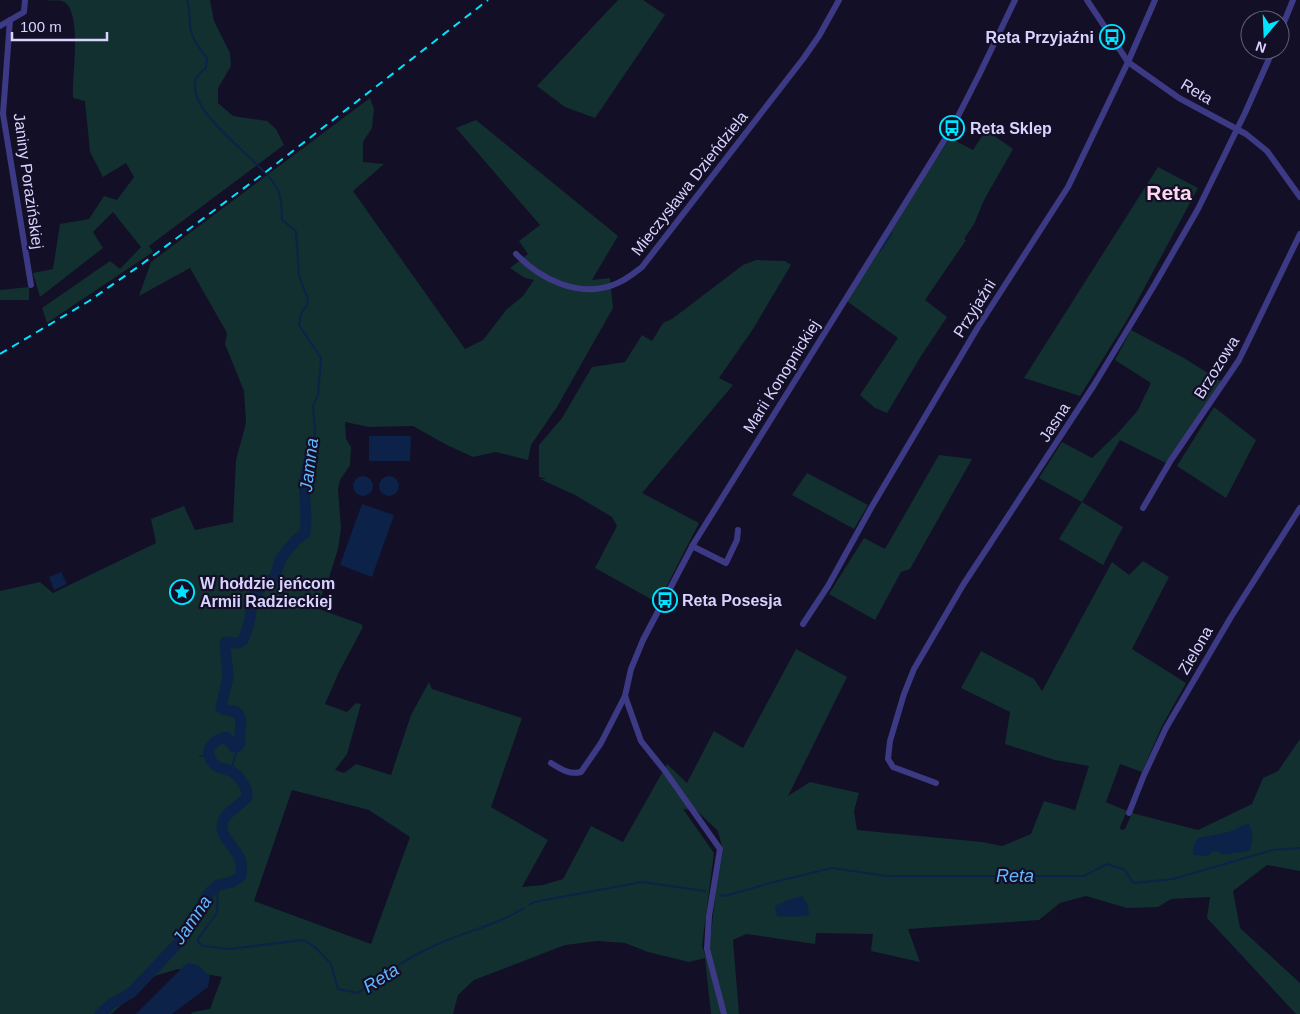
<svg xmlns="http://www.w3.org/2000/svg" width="1300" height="1014" viewBox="0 0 1300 1014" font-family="Helvetica,sans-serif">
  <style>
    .green { fill: #12302f; fill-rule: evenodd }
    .water { fill: #0c2248 }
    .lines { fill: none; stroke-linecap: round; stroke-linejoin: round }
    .stream { stroke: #0c2248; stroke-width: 2 }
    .river { stroke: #0c2248; stroke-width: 11 }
    .minor { stroke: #3d3a85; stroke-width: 6 }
    .rail { stroke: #00e5ff; stroke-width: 2; stroke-dasharray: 8 6; stroke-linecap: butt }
    .labels { text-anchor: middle; stroke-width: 4.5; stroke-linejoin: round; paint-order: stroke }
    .poi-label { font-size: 16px; font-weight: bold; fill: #d9d4ff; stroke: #130f26; text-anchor: start }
    .street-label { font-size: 16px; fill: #d9d4ff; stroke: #130f26 }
    .water-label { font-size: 18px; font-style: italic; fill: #62b6ff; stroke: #130f26 }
    .district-label { font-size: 21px; font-weight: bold; fill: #ffd6f0; stroke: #130f26 }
  </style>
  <rect width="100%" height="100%" fill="#130f26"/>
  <g class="green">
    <path d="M47 0H210L214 21 230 53 231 66 218 88V103L233 116 267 121 276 129 284 145 149 246 153 252 47 323 42 308 110 261 120 269 141 247 113 212 93 232 103 248 40 297 33 273 53 269 60 224 89 219 104 196 117 200 134 177 126 163 103 177 90 152 85 101 73 98C71 79 84 9 62 1 58 0 51 1 47 0Z"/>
    <path d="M618 0H643L665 15 595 118 565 107 537 86Z"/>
    <path d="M370 98 374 109 372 128 363 142V162L384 164 353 191 465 349 483 340 507 309 523 296 534 280 525 278 510 268 528 254 519 241 540 225 456 128 476 120 618 236 592 280 610 278 613 308 557 407 531 445 528 460 496 452 473 457 445 444 413 426 369 427 345 422 346 439 351 447 350 465 340 480 338 489 341 528 338 549 329 578 316 608 361 624 363 627 339 672 325 704 347 712 356 703 361 704 347 754 335 770 344 773 356 764 391 775 411 715 429 682 432 689 522 718 491 807 548 840 522 887 543 885 563 879 591 826 623 842 667 764 687 783 714 731 743 748 796 649 847 677 788 796 810 782 859 793 854 811 857 830 982 842 1002 846 1031 834 1044 801 1075 810 1089 766 1055 760 1005 744 1010 712 961 688 981 651 1034 679 1042 691 1112 562 1129 575 1143 561 1169 577 1132 649 1186 683 1162 726 1142 772 1120 764 1106 802 1127 811 1120 827 1121 830 1125 829 1132 813 1198 830 1252 804 1263 778 1278 771 1300 739V871L1267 865 1233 891 1240 928 1300 983V1014H1296L1207 918 1210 897 1171 899 1158 907 1127 908 1086 896 1060 903 1039 920 908 929 920 962 871 951 873 934 816 933 815 944 746 934 733 940 739 1014H711L705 958 689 962 648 952 625 943 597 941 565 945 474 980 458 995 453 1014H191L193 1012 210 1009 222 977 178 969 155 976 111 1014H0V591L40 582 53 593 156 543 151 519 184 506 195 530 233 522 236 460 246 423 244 391 225 344 227 333 190 268 139 296 151 262ZM292 790 369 810 410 837 371 944 254 901ZM683 809 697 811 718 831 723 851 716 889 709 951 706 957 702 946 714 853Z"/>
    <path d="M986 130 1013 149 984 200 974 224 964 239 966 240 925 300 947 317 921 356 887 413 875 408 860 395 898 338 844 299 950 138 973 150Z"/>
    <path d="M1158 167 1198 188 1127 320 1080 396 1024 378Z"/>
    <path d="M756 260 785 261 791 265 753 329 719 378 733 385 642 493 699 523 658 603 595 568 617 526 612 517 575 495 540 479H547L539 477V445L562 418 592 367 625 362 642 335 652 341 663 323 672 319 743 265Z"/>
    <path d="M29 287V300H0V290Z"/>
    <path d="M1131 330 1184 358 1222 382 1166 463 1120 440 1082 502 1123 527 1103 565 1059 539 1082 502 1039 478 1062 442 1092 458 1119 432 1138 410 1151 383 1115 360Z"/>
    <path d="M1214 407 1256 440 1226 498 1177 466Z"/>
    <path d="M939 455 972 459 910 569 901 572 875 620 829 594 864 538 885 549Z"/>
    <path d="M807 473 868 505 854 529 792 495Z"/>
  </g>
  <g class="water">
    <path d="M369 436H411L410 461H369Z"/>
    <circle cx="389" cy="486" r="10"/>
    <circle cx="363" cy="486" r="10"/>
    <path d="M362 504 394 515 372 577 340 565Z"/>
    <path d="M61 572 67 584 54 590 49 577Z"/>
    <path d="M1246 824H1249C1253 831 1254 843 1249 851L1221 855 1219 852 1214 851 1208 856 1193 855C1192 848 1194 844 1198 838L1229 832Z"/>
    <path d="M802 896 808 905 809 915C804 917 783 917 777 916L775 906 791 899Z"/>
    <path d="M187 963 198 965 210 976 208 987 172 1014H136Z"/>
  </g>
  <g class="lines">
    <g class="stream">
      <path d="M187 0C190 9 189 16 190 25 191 38 199 48 207 58L206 68C203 71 197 75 196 79 184 113 264 161 278 190 282 199 282 210 282 220L296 231 299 276 308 299 307 305 301 314 299 325 321 358 318 395 313 406 315 432 313 455 310 461"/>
      <path d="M880 251 892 233"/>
      <path d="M310 461 318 460"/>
      <path d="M200 756 210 755"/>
      <path d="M231 771 238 746"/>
      <path d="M218 885 217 913 198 939V942L203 946 230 949 303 940 315 947 331 964 338 989 358 993C382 976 408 957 436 945 466 931 495 926 524 908"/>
      <path d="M720 895 725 896 770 883 832 868 886 876H1084L1107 864 1125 870 1133 883 1173 879 1273 850 1300 848"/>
      <path d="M529 905 534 902 642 882 705 891"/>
    </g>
    <path class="river" d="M100 1014 111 1004 131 993 183 938 209 893 218 885 232 882 241 876C242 869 242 863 239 857 233 845 216 833 224 819 229 810 241 805 247 797 248 788 239 775 231 771 225 768 217 769 213 763 203 750 213 740 226 737L234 747 238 746 240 743C237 733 247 717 234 711 229 710 226 711 221 708L228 677 225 645 226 642 238 643 243 640 249 624 253 597 263 585 275 577 281 558 296 540 305 533C309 509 299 484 310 461"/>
    <g class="minor">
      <path d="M1087 0 1128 62 1179 98 1246 134 1267 151 1300 197"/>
      <path d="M10 20 3 114 31 285"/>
      <path d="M0 26 24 12 25 0"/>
      <path d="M1280 32 1293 0"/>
      <path d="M516 254C540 279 578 298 613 285 625 281 633 274 642 267L803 59 819 36 839 0"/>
      <path d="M1143 508 1171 460 1239 360 1300 234"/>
      <path d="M692 546 726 563 737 540 738 530"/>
      <path d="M803 624 828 586 871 508 978 327 1068 187 1128 62 1155 0"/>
      <path d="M551 763C561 769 569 775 581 772L601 743 625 696"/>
      <path d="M936 783 893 767 888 759 890 741 904 694 914 669 963 585 1094 385 1155 284 1198 209 1245 113 1273 50"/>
      <path d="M1129 813 1144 775 1166 728 1231 617 1300 508"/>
      <path d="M724 1014 707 949 709 916 720 849 665 771 641 741 625 696 631 669 643 640 694 543 952 128 980 73 1015 0"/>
    </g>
    <path class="rail" d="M0 354 89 301 142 264 267 171 488 0"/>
  </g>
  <defs>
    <symbol id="bus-ring" viewBox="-11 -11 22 22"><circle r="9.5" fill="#130f26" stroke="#00e5ff" stroke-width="1.5"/><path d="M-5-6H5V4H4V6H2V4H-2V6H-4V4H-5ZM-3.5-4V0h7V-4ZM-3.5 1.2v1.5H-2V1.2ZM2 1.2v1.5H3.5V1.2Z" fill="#00e5ff"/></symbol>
    <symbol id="sight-ring" viewBox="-11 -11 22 22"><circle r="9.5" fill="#130f26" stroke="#00e5ff" stroke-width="1.5"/><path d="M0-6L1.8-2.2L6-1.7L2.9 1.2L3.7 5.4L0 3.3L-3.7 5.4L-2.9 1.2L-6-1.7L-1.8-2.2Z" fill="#00e5ff"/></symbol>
  </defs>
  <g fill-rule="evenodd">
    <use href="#bus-ring" x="1098" y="23" width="28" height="28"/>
    <use href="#bus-ring" x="938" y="114" width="28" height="28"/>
    <use href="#sight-ring" x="168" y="578" width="28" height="28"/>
    <use href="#bus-ring" x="651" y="586" width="28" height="28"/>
  </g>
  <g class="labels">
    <g class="poi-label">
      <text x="1094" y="43" text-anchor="end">Reta Przyjaźni</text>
      <text x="970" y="134">Reta Sklep</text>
      <text x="200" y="589">W hołdzie jeńcom<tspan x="200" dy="18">Armii Radzieckiej</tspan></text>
      <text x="682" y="606">Reta Posesja</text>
    </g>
    <g class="street-label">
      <text transform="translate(1197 91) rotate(31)" y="6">Reta</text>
      <text transform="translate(29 181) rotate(82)" y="6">Janiny Porazińskiej</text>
      <text transform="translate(689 183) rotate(-52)" y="6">Mieczysława Dzieńdziela</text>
      <text transform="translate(974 308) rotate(-58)" y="6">Przyjaźni</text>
      <text transform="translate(1216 367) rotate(-58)" y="6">Brzozowa</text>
      <text transform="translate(781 376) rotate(-58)" y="6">Marii Konopnickiej</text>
      <text transform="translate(1054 422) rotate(-57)" y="6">Jasna</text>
      <text transform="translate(1195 650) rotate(-60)" y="6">Zielona</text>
    </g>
    <g class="water-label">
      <text transform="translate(309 465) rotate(-83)" y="6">Jamna</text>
      <text x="1015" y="882">Reta</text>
      <text transform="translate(192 920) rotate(-56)" y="6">Jamna</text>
      <text transform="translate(381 978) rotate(-32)" y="6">Reta</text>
    </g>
    <g class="district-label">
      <text x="1169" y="200">Reta</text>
    </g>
  </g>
  <g transform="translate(1265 35) rotate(199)"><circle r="24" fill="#130f26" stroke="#625e7d"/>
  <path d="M0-4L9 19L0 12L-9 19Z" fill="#00e5ff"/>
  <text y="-8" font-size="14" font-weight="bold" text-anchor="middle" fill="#d9d4ff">N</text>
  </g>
  <path d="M12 32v8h95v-8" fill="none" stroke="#d9d4ff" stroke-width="2.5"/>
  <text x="20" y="32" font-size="15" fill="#d9d4ff" stroke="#130f26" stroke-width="4" paint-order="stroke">100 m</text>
</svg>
